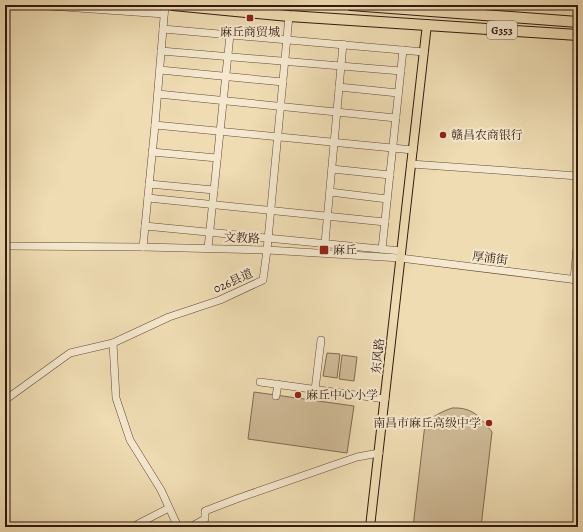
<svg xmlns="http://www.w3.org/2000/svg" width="583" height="532" viewBox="0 0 583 532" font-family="Alegreya,'Noto Serif SC',serif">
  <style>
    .green { fill: #cfbb97; stroke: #816a52 }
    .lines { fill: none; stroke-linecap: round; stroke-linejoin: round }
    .minor-casing { stroke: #624a36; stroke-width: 8 }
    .major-casing { stroke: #33190d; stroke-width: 10 }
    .highway-casing { stroke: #33190d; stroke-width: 12 }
    .minor { stroke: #f5e8ce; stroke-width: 7 }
    .major { stroke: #efdcb3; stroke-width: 8 }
    .highway { stroke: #efdcb3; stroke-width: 10 }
    .poi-dot { fill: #8f2418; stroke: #f5e8ce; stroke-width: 1.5 }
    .labels { text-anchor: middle; stroke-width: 4; stroke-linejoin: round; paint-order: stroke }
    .shield { fill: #f5e8ce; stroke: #6d5747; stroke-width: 1 }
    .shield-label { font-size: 11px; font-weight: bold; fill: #33190d }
    .poi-label { font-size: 12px; fill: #33190d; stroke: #f5e8ce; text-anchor: start }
    .street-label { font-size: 12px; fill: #33190d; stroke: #f5e8ce }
  </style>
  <rect width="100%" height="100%" fill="#efdcb3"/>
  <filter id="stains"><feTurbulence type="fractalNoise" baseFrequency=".005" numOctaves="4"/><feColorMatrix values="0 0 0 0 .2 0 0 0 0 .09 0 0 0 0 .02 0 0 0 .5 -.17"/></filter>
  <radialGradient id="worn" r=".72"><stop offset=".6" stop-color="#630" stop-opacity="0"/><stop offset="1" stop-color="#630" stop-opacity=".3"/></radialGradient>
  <g class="green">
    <path d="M327 353 340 354 337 378 323 376Z"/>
    <path d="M342 355 357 357 354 381 339 379Z"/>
    <path d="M254 392 354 406 347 453 248 439Z"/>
    <path d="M452 408C473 407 480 417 492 432L481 527H413L425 424C433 416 441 412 452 408Z"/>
  </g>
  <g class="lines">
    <defs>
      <g id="minor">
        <path d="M35 5 164 14"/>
        <path d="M163 29 424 52"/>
        <path d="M161 51 401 71"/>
        <path d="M160 70 283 82"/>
        <path d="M339 87 398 93"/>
        <path d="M158 94 396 118"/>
        <path d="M155 125 413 150"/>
        <path d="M152 152 217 158"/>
        <path d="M411 164 578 176"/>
        <path d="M332 169 390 175"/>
        <path d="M149 184 214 190"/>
        <path d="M330 192 387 199"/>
        <path d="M148 198 385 222"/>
        <path d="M145 226 401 251"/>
        <path d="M325 243 343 44"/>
        <path d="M5 246 143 247 267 250 289 16"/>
        <path d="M143 247 155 125 165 5"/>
        <path d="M208 248 230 35"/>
        <path d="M382 249 403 50"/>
        <path d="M574 280 578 236"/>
        <path d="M113 343 116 398 130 440 161 490 178 527"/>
        <path d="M260 382 385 399"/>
        <path d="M315 390 321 340"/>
        <path d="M276 396 278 384"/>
        <path d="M5 400 70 353 113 343 169 317 220 300 263 280 267 250 400 258 578 280"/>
        <path d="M132 527 169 508"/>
        <path d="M193 527 194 525 205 519V511L239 498 357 457 379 453"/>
      </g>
      <path id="major" d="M370 527 427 24"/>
      <g id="highway">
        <path d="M173 5 289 16 578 35"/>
        <path d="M351 5 578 22"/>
      </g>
    </defs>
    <use href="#minor" class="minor-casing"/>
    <use href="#major" class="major-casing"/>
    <use href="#highway" class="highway-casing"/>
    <use href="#minor" class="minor"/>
    <use href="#major" class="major"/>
    <use href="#highway" class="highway"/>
  </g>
  <g class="poi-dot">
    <rect x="246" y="14" width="8" height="8" rx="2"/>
    <circle cx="443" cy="135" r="4"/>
    <rect x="319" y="245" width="10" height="10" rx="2"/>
    <circle cx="298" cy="395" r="4"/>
    <circle cx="489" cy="423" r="4"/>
  </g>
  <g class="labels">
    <rect class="shield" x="487" y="21" width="30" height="18" rx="3"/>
    <g class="shield-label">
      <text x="502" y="34">G353</text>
    </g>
    <g class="poi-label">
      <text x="250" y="36" text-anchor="middle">麻丘商贸城</text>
      <text x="451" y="139">赣昌农商银行</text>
      <text x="333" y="254">麻丘</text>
      <text x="306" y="399">麻丘中心小学</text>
      <text x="481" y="427" text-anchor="end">南昌市麻丘高级中学</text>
    </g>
    <g class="street-label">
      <text transform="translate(242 238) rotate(2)" y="4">文教路</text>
      <text transform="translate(490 258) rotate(7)" y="4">厚浦街</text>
      <text transform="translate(233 281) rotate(-24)" y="4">026县道</text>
      <text transform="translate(378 356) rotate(-84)" y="4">东风路</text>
    </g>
  </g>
  <rect width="583" height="532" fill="none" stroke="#efdcb3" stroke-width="20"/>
  <rect x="6" y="6" width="571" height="520" fill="none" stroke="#33190d" stroke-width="2"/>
  <rect x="10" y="10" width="563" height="512" fill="none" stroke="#33190d"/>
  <rect width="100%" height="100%" filter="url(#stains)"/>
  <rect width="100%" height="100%" fill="url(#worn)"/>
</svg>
